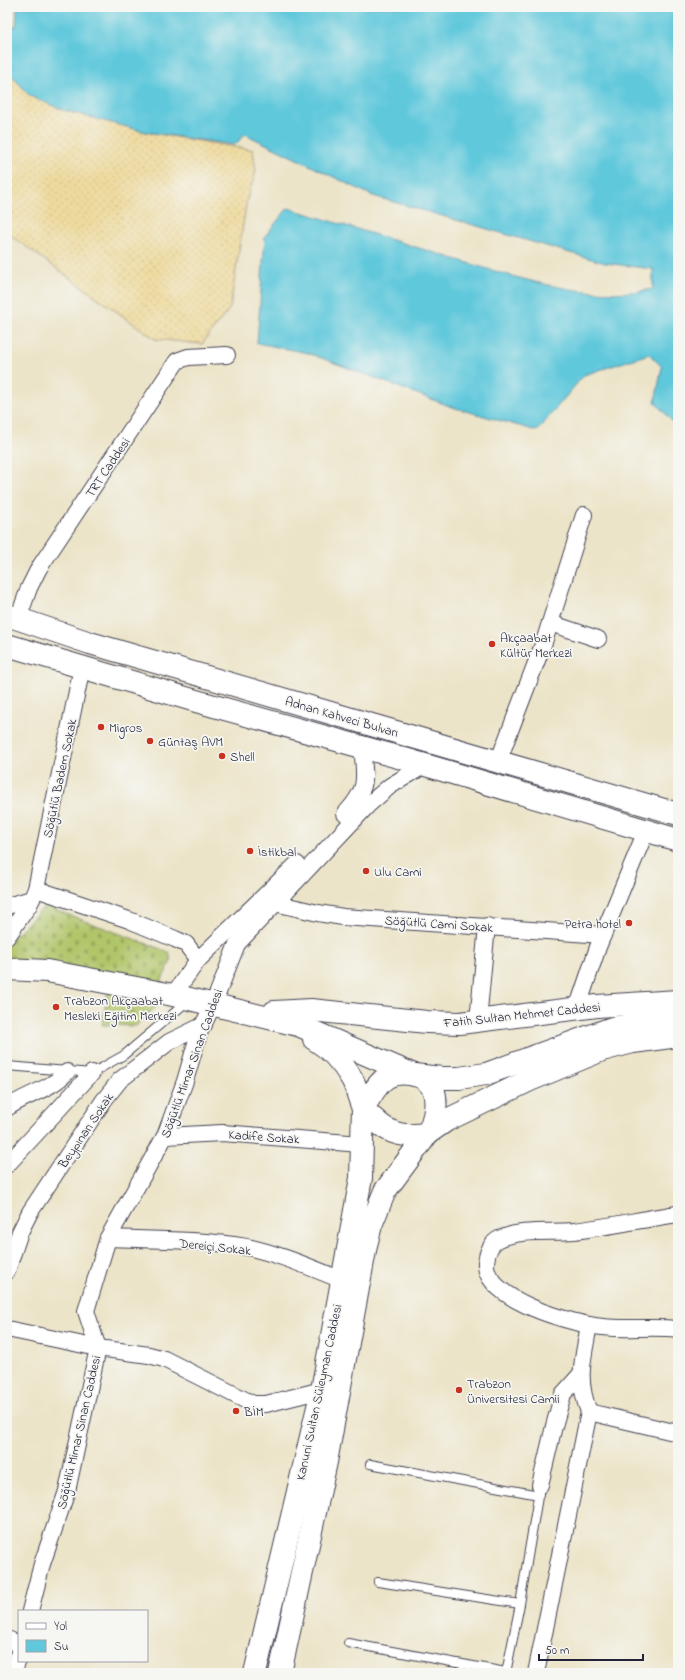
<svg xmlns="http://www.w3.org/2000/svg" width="685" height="1680" viewBox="0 0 685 1680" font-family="'Indie Flower',sans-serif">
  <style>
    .sand { fill: url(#sand-dots); stroke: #887e6c }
    .cemetery { fill: url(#cemetery-stones); stroke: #6a7452 }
    .water { fill: #5fc8db; stroke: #40758b }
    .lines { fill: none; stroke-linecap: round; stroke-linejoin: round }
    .lane-casing { stroke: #403f50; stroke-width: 10 }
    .street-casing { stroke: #403f50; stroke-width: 18 }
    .secondary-casing { stroke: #403f50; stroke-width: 24 }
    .highway-casing { stroke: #403f50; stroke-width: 24 }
    .lane { stroke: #fff; stroke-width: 8 }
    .street { stroke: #fff; stroke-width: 16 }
    .secondary { stroke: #fff; stroke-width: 22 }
    .highway { stroke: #fff; stroke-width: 22 }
    .poi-dot { fill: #c8321e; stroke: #f6f6f2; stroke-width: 1.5 }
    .labels { text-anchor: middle; stroke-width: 3.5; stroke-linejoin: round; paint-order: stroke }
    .street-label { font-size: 13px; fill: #22223b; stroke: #f6f6f2 }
    .poi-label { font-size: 13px; fill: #22223b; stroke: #f6f6f2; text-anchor: start }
  </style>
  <defs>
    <pattern id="sand-dots" width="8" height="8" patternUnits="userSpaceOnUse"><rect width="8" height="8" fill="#eeda9e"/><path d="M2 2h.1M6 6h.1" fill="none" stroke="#ccbb89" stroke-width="1.8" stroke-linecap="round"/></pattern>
    <pattern id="cemetery-stones" width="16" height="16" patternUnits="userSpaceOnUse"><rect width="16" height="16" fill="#b1c569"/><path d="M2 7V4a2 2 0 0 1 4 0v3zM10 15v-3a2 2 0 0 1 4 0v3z" fill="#98a95c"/></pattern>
  </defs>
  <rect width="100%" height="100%" fill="#f6f6f2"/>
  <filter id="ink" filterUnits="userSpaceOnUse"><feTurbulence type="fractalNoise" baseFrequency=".025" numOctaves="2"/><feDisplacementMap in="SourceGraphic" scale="8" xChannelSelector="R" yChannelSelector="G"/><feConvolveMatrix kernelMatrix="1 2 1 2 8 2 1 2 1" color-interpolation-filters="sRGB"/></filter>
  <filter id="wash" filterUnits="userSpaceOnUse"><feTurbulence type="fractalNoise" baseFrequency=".012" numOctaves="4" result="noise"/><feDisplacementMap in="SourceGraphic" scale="16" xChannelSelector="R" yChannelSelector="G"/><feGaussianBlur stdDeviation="0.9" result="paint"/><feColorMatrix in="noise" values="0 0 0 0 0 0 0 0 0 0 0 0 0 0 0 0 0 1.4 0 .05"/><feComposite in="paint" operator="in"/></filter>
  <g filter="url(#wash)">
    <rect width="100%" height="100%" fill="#ece4c8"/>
    <path class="sand" d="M7 70 30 96 63 110 146 132 253 150 256 172 247 199 230 308 202 344 155 339 7 233Z"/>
    <g class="cemetery">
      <path d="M45 906 169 952 171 961 159 986 7 961V943Z"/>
      <path d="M108 990 159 1004 136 1026 102 1025Z"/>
    </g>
    <path class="water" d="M17 7H678V428L655 402 662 367 649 354 584 375 537 431 452 407 308 353 257 343 265 236 288 208C340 224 393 240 445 256 509 275 586 303 653 289V269L605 263 373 196 245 134 235 145 146 132 63 110 30 96 7 70V25L16 27Z"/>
  </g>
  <g filter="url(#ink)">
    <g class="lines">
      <defs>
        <g id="lane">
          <path d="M7 1066 92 1073 124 1055 188 1001"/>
          <path d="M370 1464 539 1495"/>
          <path d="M378 1582 520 1604"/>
          <path d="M348 1643 506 1672"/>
          <path d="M506 1673 520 1604 540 1485"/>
        </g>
        <g id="street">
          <path d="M18 619 29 588 39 568 177 361 188 357 227 355"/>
          <path d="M550 623 598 639"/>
          <path d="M498 762 544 642 584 515"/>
          <path d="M345 814C369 788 365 780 362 746"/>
          <path d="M36 889 129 920 175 939 186 944 198 960"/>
          <path d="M275 903 318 913 343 917 603 935"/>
          <path d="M7 906 32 899"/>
          <path d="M7 937 29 905 36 889 82 667"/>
          <path d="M173 995 198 960 297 864"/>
          <path d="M577 1009 598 947 646 831"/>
          <path d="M478 1021 487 926"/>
          <path d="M7 1108C27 1094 50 1090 67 1072"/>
          <path d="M165 1136 222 1133 361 1144"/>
          <path d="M7 1165 92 1073"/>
          <path d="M678 1214C643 1219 608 1227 574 1231 550 1233 521 1229 499 1239 491 1243 487 1253 486 1262 483 1300 573 1324 603 1327 628 1330 653 1326 678 1329"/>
          <path d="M108 1238C153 1240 202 1239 247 1247 280 1254 311 1268 342 1280"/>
          <path d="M7 1271 20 1232 30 1212 104 1100 120 1080 169 1042 204 1025"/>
          <path d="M7 1329 98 1348 149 1355 164 1359 253 1404H266L322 1390"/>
          <path d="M589 1412 678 1433"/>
          <path d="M540 1485 554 1426 563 1394 580 1375"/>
          <path d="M30 1611 42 1564 67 1491 98 1348 86 1311 108 1238 165 1136 185 1081 199 1033 213 1005 237 944 368 805 390 786 425 765"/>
          <path d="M7 1639 19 1644"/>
          <path d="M14 1673 19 1654"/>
          <path d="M536 1673 589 1412C576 1378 583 1360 589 1325"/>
        </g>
        <g id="secondary">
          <path d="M7 969 47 971 173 995 298 1025 414 1075 442 1078H459L486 1074 612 1028 678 1017"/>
          <path d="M274 1012 311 1010 427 1022 460 1023 597 1006 678 1001"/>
          <path d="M314 1039C331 1049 342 1062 352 1079 357 1088 359 1100 363 1108 366 1112 370 1116 374 1119 390 1135 406 1138 428 1133 438 1111 443 1078 410 1074 402 1073 392 1074 386 1078 375 1085 371 1098 363 1107"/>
          <path d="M255 1673 322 1390 361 1178 363 1107"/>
          <path d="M280 1673 326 1462 366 1245 371 1225 385 1191 428 1133 447 1120 530 1080 602 1050 633 1042 678 1036"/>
        </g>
        <g id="highway">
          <path d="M7 615 90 643 678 814"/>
          <path d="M7 645 196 701 405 759 678 840"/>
        </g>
      </defs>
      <use href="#lane" class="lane-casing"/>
      <use href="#street" class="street-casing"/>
      <use href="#secondary" class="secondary-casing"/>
      <use href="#highway" class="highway-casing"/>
      <use href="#lane" class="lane"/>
      <use href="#street" class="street"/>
      <use href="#secondary" class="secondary"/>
      <use href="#highway" class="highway"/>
    </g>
  </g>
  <g class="poi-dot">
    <circle cx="492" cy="644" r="4"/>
    <circle cx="101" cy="727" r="4"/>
    <circle cx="150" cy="741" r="4"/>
    <circle cx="222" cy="756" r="4"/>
    <circle cx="250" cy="851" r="4"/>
    <circle cx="366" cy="871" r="4"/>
    <circle cx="629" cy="923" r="4"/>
    <circle cx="56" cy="1007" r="4"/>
    <circle cx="459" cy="1390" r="4"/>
    <circle cx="236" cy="1411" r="4"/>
  </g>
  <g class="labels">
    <g class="street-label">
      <text transform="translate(107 467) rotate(-56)" y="5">TRT Caddesi</text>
      <text transform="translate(342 716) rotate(16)" y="5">Adnan Kahveci Bulvarı</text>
      <text transform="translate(59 778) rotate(-78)" y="5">Söğütlü Badem Sokak</text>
      <text transform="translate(439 923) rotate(4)" y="5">Söğütlü Cami Sokak</text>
      <text transform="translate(522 1014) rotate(-6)" y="5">Fatih Sultan Mehmet Caddesi</text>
      <text transform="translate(191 1063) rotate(-70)" y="5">Söğütlü Mimar Sinan Caddesi</text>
      <text transform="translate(85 1130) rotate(-56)" y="5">Beypınarı Sokak</text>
      <text transform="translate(264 1136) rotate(4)" y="5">Kadife Sokak</text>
      <text transform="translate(215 1246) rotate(6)" y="5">Dereiçi Sokak</text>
      <text transform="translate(318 1392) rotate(-78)" y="5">Kanuni Sultan Süleyman Caddesi</text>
      <text transform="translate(78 1432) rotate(-77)" y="5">Söğütlü Mimar Sinan Caddesi</text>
    </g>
    <g class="poi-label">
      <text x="500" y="642">Akçaabat<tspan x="500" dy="15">Kültür Merkezi</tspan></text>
      <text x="109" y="732">Migros</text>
      <text x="158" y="746">Güntaş AVM</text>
      <text x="230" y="761">Shell</text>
      <text x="258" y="856">İstikbal</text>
      <text x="374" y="876">Ulu Cami</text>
      <text x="621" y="928" text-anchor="end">Petra hotel</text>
      <text x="64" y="1005">Trabzon Akçaabat<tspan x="64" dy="15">Mesleki Eğitim Merkezi</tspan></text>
      <text x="467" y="1388">Trabzon<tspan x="467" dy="15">Üniversitesi Camii</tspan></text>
      <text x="244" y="1416">BİM</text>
    </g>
  </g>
  <rect width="685" height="1680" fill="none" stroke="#f6f6f2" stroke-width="24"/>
  <rect x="18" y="1610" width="130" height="52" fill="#f6f6f2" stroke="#a1a1a9"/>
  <rect x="26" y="1623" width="20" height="6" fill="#ffffff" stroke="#a1a1a9"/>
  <text x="54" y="1630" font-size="12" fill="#22223b">Yol</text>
  <rect x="26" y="1640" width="20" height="12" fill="#5fc8db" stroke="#a1a1a9"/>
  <text x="54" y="1650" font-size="12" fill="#22223b">Su</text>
  <path d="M539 1654v6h104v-6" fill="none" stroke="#22223b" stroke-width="2"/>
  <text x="545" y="1654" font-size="12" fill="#22223b" stroke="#f6f6f2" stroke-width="3" paint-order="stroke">50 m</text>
</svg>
